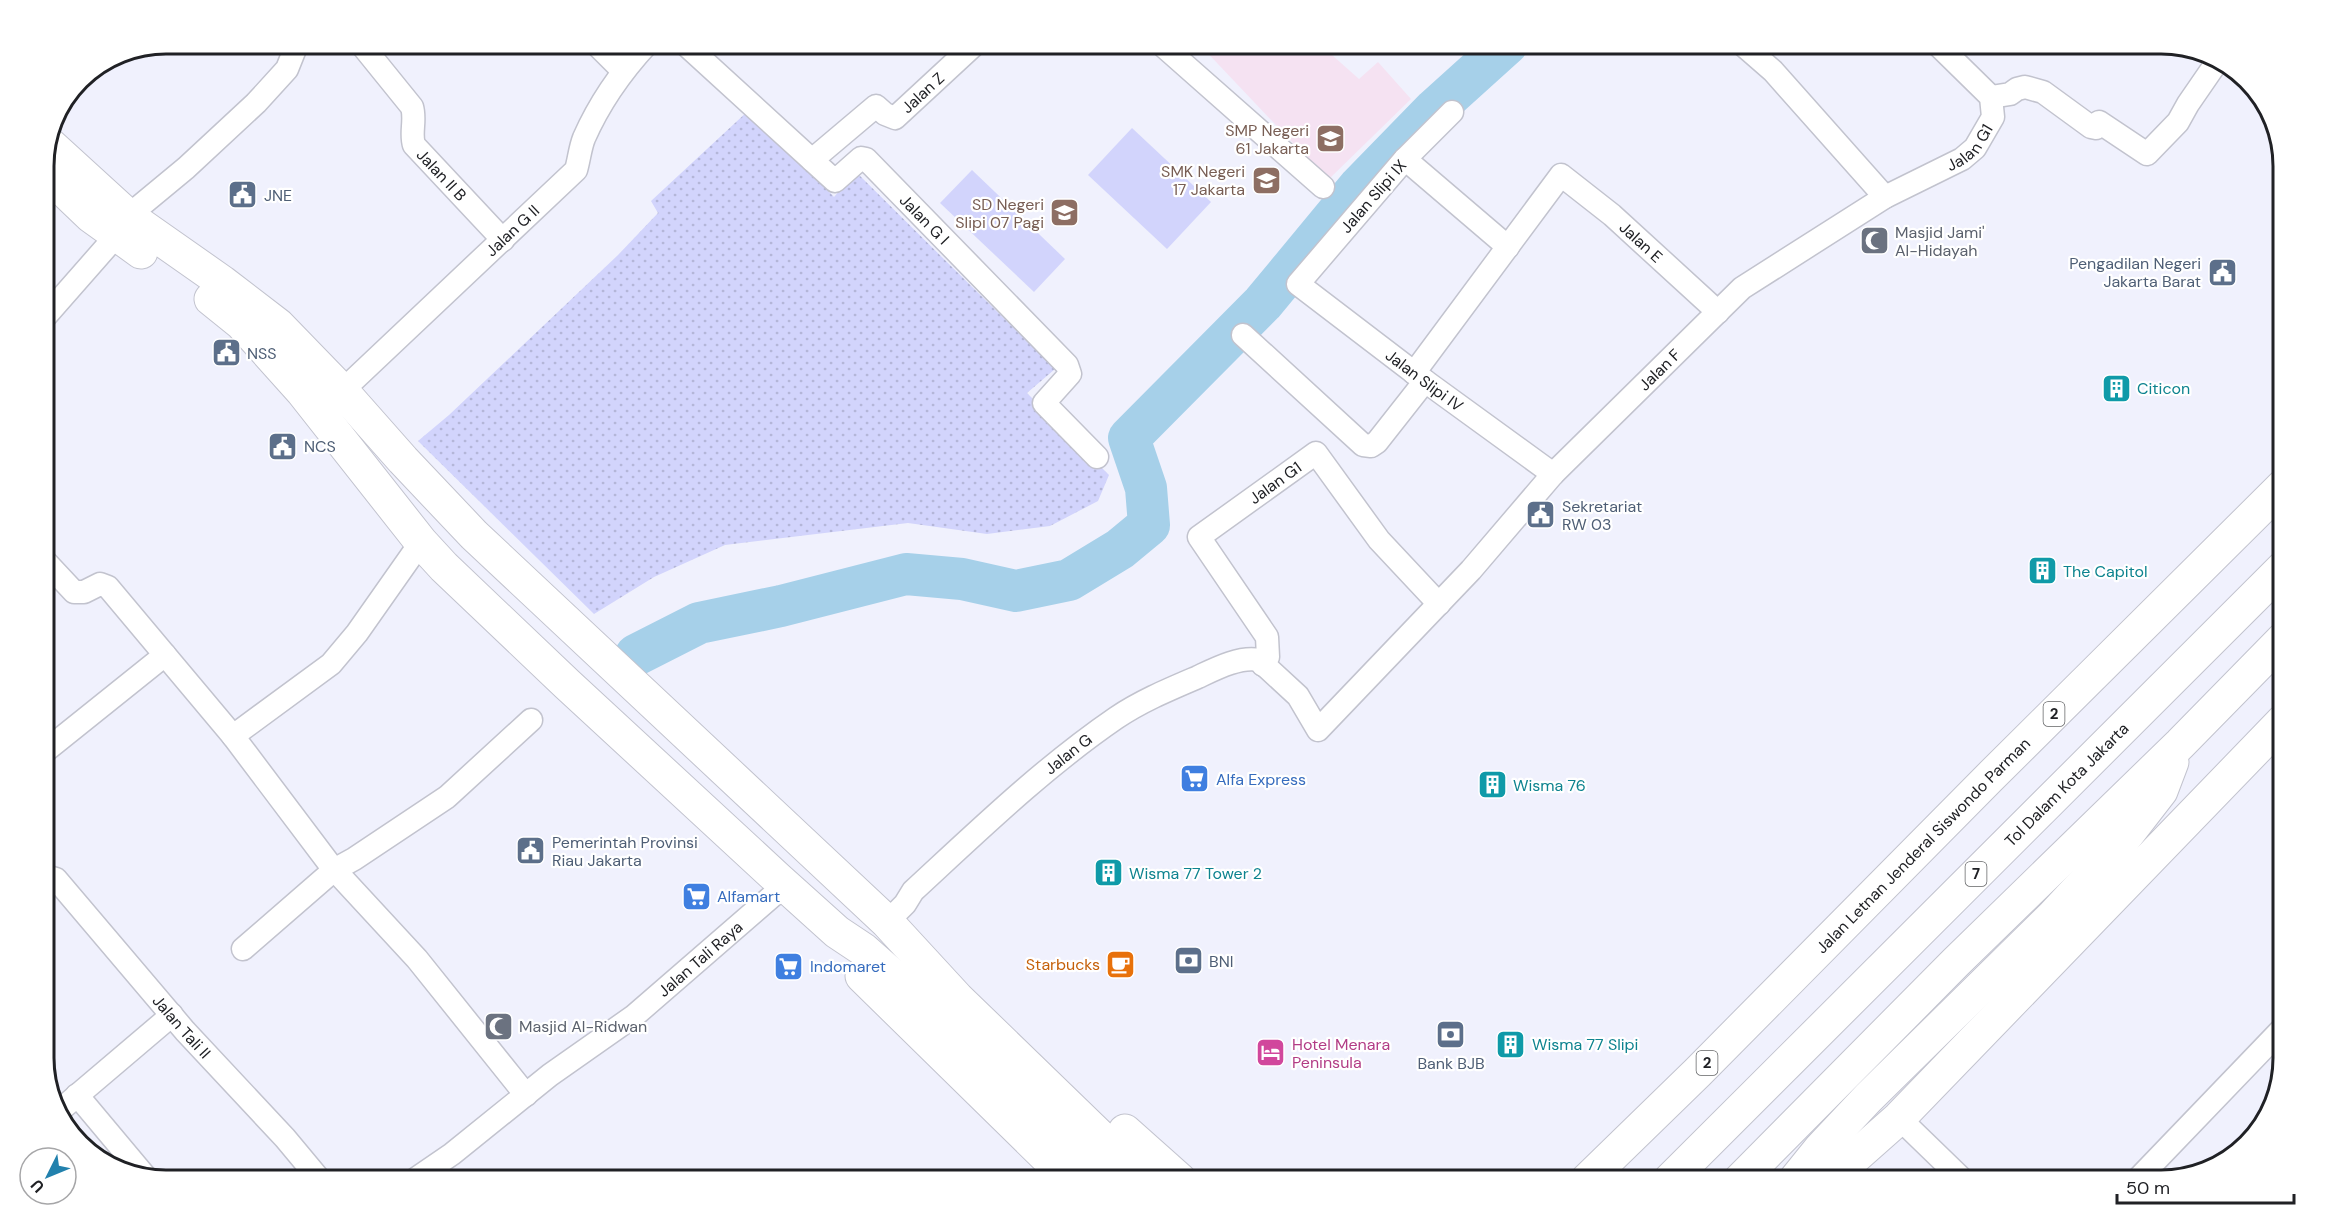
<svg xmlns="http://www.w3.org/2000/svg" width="2327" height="1224" viewBox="0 0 2327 1224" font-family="'DM Sans',sans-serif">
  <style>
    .education { fill: #f5e2f2 }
    .grass { fill: url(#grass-dots) }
    .green { fill: #d2d4fc }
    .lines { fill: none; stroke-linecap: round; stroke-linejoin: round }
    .river { stroke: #a6d0e9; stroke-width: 42 }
    .minor-casing { stroke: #c2c3ce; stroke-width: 25 }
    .primary-casing { stroke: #c2c3ce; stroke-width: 35 }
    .trunk-casing { stroke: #c2c3ce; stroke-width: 35 }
    .motorway-casing { stroke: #c2c3ce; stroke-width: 35 }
    .minor { stroke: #fff; stroke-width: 22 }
    .primary { stroke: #fff; stroke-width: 33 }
    .trunk { stroke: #fff; stroke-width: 33 }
    .motorway { stroke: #fff; stroke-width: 33 }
    .labels { text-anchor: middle; stroke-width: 4.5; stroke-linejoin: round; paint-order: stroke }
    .shield { fill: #fff; stroke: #636466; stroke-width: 1.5 }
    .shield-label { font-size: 15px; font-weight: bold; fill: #202125 }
    .street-label { font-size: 16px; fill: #202125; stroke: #fff }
    .education-label { font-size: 16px; fill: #785e54; stroke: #fff; text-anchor: end }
    .service-label { font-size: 16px; fill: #4e5e75; stroke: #fff; text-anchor: start }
    .worship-label { font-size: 16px; fill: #5b616d; stroke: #fff; text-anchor: start }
    .culture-label { font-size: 16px; fill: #0d838f; stroke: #fff; text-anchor: start }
    .shop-label { font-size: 16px; fill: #366cbe; stroke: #fff; text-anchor: start }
    .food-label { font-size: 16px; fill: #c56008; stroke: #fff; text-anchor: end }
    .hotel-label { font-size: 16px; fill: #b23c85; stroke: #fff; text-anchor: start }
    .rim { fill: none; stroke: #202125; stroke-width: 3 }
  </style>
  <defs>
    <pattern id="grass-dots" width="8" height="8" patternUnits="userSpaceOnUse" patternTransform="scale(1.5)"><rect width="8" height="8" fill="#d2d4fc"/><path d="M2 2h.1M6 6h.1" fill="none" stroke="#b4b6d8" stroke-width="1.8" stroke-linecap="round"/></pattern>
  </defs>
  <rect width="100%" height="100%" fill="#f0f1fd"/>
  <path class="education" d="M1199 44H1343L1332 55 1359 79 1378 62 1411 99 1328 180Z"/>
  <path class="grass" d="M749 110 834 197 856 172 1055 369 1027 393 1109 475 1098 501 1050 526 987 534 908 523 725 545 654 577 594 614 418 441 449 415 618 255 658 213 651 201Z"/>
  <g class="green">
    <path d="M1132 128 1211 202 1167 249 1088 175Z"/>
    <path d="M972 170 1065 259 1034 292 940 203Z"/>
  </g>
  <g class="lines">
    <path class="river" d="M636 655 699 623 781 606 906 574 962 579 1016 591 1069 580 1120 549 1149 525 1146 488 1129 438 1263 303 1359 187 1435 109 1507 44"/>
    <defs>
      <g id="minor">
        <path id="s1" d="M361 44 412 107C416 120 410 133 414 145L503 240"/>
        <path d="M596 44 623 71"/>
        <path id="s2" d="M685 44 835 181 861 158 866 159 1067 365 1070 374 1044 403 1097 457"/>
        <path d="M1161 44 1323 187"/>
        <path d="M1742 44 1773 71 1885 197"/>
        <path d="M1991 97 2010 94 2017 89 2025 87 2043 92 2091 127 2096 128 2099 122 2147 154 2178 122 2188 104 2219 59"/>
        <path id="s3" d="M1452 112 1405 159 1298 284 1425 381 1553 474"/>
        <path d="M1405 159 1508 247"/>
        <path id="s4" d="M812 160 876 106 885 114 895 118 975 44"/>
        <path d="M128 216 186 168 256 103 287 69 297 44"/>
        <path d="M44 318 116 236"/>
        <path d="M1243 335 1363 445 1371 446 1377 442 1425 381"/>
        <path id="s5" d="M1414 373 1561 175 1612 215 1718 312"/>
        <path id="s6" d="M342 391 576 170C579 160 580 148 584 138 599 104 622 71 647 44"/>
        <path d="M44 560 74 592H84L100 584 108 587 233 736 331 866 417 959 526 1095"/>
        <path id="s7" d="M1263 665 1268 657 1267 637 1199 537 1316 453 1379 540 1439 604"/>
        <path d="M233 736 331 664 357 633 421 542"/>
        <path d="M44 752 165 655"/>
        <path id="s8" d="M44 880 49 877 56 879 185 1031 285 1138 320 1180"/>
        <path id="s9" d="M887 922 905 904 913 891C978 831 1043 768 1116 718 1141 701 1170 689 1198 677 1215 669 1240 656 1259 660L1298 696 1318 730 1471 570 1553 474 1742 288 1885 197 1962 159 1975 148 1993 117 1991 97 1937 44"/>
        <path d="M243 949 334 870 354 859 447 797 531 720"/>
        <path d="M77 1095 144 1175"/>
        <path d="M59 1111 172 1015"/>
        <path d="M1899 1118 1963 1180"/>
        <path id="s10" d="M414 1180 452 1154 550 1075 634 1016 785 885"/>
        <path d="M2137 1180 2283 1028"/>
      </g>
      <g id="primary">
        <path d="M48 143 128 216 222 282 278 325 342 391 403 460 474 535 887 922 957 998 1145 1180"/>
        <path d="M44 171 91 216 141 252"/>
        <path d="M211 299 242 324 302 391 421 542 444 567 567 684 777 878 837 932 864 950 890 973 1107 1180"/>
        <path d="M862 976 1070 1180"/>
        <path d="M1125 1131 1180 1180"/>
      </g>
      <g id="trunk">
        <path id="s11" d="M1587 1180 1698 1072 1989 778 2283 486"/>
        <path d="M1829 1180 1899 1118 2283 721"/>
      </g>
      <g id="motorway">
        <path id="s12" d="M1670 1180 2283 568"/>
        <path d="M1740 1180 1956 962 2180 744 2283 639"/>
        <path d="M1795 1180 1820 1149 1868 1098 2053 916 2120 844 2161 791 2172 762"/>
      </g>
    </defs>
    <use href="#minor" class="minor-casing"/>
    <use href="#primary" class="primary-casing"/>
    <use href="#trunk" class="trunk-casing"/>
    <use href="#motorway" class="motorway-casing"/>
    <use href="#minor" class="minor"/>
    <use href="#primary" class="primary"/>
    <use href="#trunk" class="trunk"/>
    <use href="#motorway" class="motorway"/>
  </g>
  <defs>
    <symbol id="school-square" viewBox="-11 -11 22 22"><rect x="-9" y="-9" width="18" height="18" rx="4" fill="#8d6e63" stroke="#fff"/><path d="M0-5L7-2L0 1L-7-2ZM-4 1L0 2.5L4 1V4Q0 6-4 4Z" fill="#fff"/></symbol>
    <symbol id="civic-square" viewBox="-11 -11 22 22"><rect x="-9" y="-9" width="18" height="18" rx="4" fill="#5c6f8a" stroke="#fff"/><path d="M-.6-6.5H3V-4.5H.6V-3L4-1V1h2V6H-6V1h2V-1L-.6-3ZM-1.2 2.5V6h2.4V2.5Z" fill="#fff"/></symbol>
    <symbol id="mosque-square" viewBox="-11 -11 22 22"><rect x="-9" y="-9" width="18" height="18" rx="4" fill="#6b7280" stroke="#fff"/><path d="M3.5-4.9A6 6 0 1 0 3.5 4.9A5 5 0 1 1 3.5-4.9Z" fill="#fff"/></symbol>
    <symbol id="building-square" viewBox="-11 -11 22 22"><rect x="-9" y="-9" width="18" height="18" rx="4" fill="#0f9aa8" stroke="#fff"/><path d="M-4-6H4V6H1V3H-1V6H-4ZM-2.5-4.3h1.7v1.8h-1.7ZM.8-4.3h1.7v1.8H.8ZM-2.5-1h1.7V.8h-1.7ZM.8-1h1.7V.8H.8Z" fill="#fff"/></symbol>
    <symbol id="supermarket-square" viewBox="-11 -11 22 22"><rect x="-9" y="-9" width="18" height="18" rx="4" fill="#3f7fe0" stroke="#fff"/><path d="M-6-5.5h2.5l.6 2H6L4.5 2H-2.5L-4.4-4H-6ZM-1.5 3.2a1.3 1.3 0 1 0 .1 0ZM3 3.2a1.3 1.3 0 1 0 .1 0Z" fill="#fff"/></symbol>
    <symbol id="bank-square" viewBox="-11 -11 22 22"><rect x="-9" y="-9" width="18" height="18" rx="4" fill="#5c6f8a" stroke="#fff"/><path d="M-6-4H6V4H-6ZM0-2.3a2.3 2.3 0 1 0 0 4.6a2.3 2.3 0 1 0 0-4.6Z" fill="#fff"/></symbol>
    <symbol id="cafe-square" viewBox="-11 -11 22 22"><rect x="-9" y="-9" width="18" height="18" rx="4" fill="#e8710a" stroke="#fff"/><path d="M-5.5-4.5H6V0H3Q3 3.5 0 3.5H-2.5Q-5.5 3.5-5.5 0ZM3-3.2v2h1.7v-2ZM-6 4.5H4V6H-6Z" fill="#fff"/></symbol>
    <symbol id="hotel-square" viewBox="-11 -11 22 22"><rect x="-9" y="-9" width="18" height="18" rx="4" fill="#d1479c" stroke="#fff"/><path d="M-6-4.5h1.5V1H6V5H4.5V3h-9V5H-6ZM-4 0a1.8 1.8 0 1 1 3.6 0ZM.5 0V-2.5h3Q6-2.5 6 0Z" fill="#fff"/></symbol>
  </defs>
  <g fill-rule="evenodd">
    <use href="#school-square" x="1314" y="122" width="33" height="33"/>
    <use href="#school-square" x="1250" y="164" width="33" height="33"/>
    <use href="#civic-square" x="226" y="178" width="33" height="33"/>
    <use href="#school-square" x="1048" y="196" width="33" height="33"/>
    <use href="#mosque-square" x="1858" y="224" width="33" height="33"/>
    <use href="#civic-square" x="2206" y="256" width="33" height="33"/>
    <use href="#civic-square" x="210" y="336" width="33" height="33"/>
    <use href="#building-square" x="2100" y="372" width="33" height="33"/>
    <use href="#civic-square" x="266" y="430" width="33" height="33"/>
    <use href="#civic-square" x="1524" y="498" width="33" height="33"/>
    <use href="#building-square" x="2026" y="554" width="33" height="33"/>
    <use href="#supermarket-square" x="1178" y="762" width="33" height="33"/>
    <use href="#building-square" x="1476" y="768" width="33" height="33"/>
    <use href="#civic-square" x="514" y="834" width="33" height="33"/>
    <use href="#building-square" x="1092" y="856" width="33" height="33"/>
    <use href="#supermarket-square" x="680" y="880" width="33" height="33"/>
    <use href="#bank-square" x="1172" y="944" width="33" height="33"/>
    <use href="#cafe-square" x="1104" y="948" width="33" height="33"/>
    <use href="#supermarket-square" x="772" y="950" width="33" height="33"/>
    <use href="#mosque-square" x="482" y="1010" width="33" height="33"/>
    <use href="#bank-square" x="1434" y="1018" width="33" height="33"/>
    <use href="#building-square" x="1494" y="1028" width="33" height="33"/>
    <use href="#hotel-square" x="1254" y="1036" width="33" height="33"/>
  </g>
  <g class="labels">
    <g class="shield">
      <rect x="2043.5" y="702" width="21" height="24" rx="4.5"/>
      <rect x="1965.5" y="862" width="21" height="24" rx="4.5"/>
      <rect x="1696.5" y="1051" width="21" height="24" rx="4.5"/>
    </g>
    <g class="shield-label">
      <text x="2054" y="719">2</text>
      <text x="1976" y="879">7</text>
      <text x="1707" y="1068">2</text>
    </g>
    <g class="street-label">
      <text dy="6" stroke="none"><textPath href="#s4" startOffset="144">Jalan Z</textPath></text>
      <text dy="6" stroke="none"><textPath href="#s9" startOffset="1438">Jalan G1</textPath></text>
      <text dy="6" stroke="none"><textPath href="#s1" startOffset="160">Jalan II B</textPath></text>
      <text transform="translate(1373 196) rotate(-49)" y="6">Jalan Slipi IX</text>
      <text dy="6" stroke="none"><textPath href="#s2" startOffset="327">Jalan G I</textPath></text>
      <text dy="6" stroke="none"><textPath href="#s6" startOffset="234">Jalan G II</textPath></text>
      <text dy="6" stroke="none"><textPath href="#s5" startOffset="351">Jalan E</textPath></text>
      <text dy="6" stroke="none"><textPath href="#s9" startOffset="1053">Jalan F</textPath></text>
      <text dy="6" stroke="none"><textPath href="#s3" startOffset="390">Jalan Slipi IV</textPath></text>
      <text dy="6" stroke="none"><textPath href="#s7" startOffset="244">Jalan G1</textPath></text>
      <text dy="6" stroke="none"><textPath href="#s9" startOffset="248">Jalan G</textPath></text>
      <text dy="6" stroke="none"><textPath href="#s12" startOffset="560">Tol Dalam Kota Jakarta</textPath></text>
      <text dy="6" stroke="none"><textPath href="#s11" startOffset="474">Jalan Letnan Jenderal Siswondo Parman</textPath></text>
      <text dy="6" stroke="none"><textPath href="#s10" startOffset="362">Jalan Tali Raya</textPath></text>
      <text dy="6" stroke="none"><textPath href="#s8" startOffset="207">Jalan Tali II</textPath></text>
    </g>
    <g class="education-label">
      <text x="1309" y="136">SMP Negeri<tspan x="1309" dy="18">61 Jakarta</tspan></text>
      <text x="1245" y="177">SMK Negeri<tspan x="1245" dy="18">17 Jakarta</tspan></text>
      <text x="1044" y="210">SD Negeri<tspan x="1044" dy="18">Slipi 07 Pagi</tspan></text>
    </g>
    <g class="service-label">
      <text x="264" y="201">JNE</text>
      <text x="2201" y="269" text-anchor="end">Pengadilan Negeri<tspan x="2201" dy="18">Jakarta Barat</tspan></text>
      <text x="247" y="359">NSS</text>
      <text x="304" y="452">NCS</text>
      <text x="1562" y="512">Sekretariat<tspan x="1562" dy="18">RW 03</tspan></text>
      <text x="552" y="848">Pemerintah Provinsi<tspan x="552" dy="18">Riau Jakarta</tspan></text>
      <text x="1209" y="967">BNI</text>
      <text x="1451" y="1069" text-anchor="middle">Bank BJB</text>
    </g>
    <g class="worship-label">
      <text x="1895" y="238">Masjid Jami'<tspan x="1895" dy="18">Al-Hidayah</tspan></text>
      <text x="519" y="1032">Masjid Al-Ridwan</text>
    </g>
    <g class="culture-label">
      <text x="2137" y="394">Citicon</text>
      <text x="2063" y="577">The Capitol</text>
      <text x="1513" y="791">Wisma 76</text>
      <text x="1129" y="879">Wisma 77 Tower 2</text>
      <text x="1532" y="1050">Wisma 77 Slipi</text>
    </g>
    <g class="shop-label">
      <text x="1216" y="785">Alfa Express</text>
      <text x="717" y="902">Alfamart</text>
      <text x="810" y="972">Indomaret</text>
    </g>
    <g class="food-label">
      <text x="1100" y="970">Starbucks</text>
    </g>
    <g class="hotel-label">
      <text x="1292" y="1050">Hotel Menara<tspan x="1292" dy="18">Peninsula</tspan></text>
    </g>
  </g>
  <path d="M0 0H2327V1224H0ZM166 54H2161A112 112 0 0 1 2273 166V1058A112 112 0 0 1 2161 1170H166A112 112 0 0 1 54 1058V166A112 112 0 0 1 166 54Z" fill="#fff" fill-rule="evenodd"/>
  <path class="rim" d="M166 54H2161A112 112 0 0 1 2273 166V1058A112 112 0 0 1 2161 1170H166A112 112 0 0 1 54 1058V166A112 112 0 0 1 166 54Z"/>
  <g transform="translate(48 1176) rotate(227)"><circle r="28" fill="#ffffff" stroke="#a6a6a8" stroke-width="1.5"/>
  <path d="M0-4.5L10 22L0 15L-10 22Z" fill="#2281ad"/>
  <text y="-9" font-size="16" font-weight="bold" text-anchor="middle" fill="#202125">U</text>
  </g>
  <path d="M2117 1194v9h177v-9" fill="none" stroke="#202125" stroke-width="3"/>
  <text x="2126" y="1194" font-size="18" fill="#202125" stroke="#ffffff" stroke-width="4.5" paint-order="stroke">50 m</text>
</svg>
